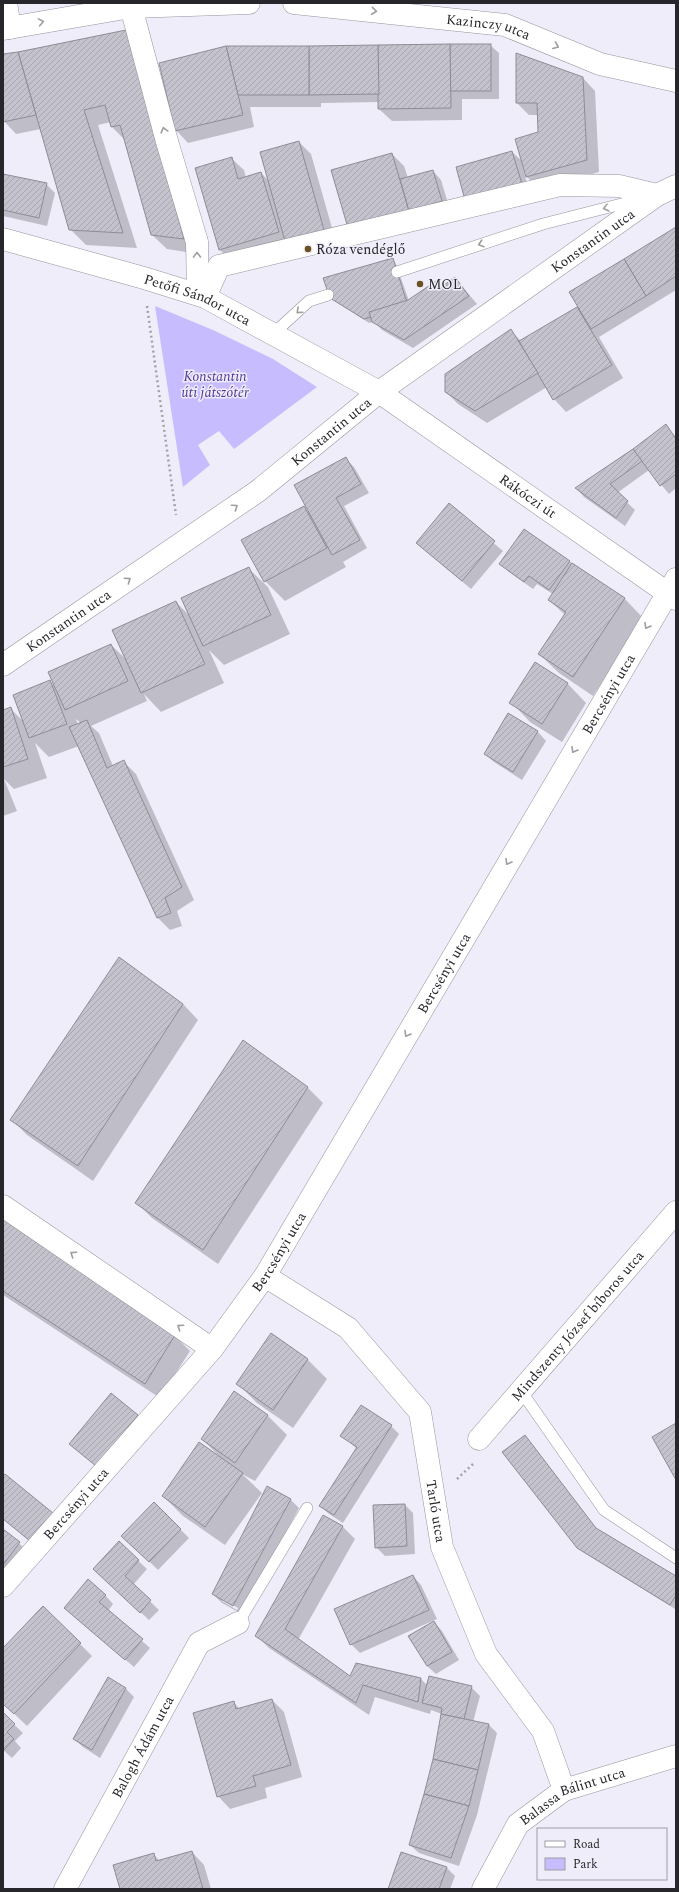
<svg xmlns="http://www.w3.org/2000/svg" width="679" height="1892" viewBox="0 0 679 1892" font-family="Spectral,serif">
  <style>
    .park { fill: #c7bdfe }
    .shadow { fill: #0003; fill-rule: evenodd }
    .building { fill: url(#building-hatch); stroke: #8e8d97 }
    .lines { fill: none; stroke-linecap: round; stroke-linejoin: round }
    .lane-casing { stroke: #95949e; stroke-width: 12 }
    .street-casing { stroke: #95949e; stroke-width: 23 }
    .path { stroke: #a3a2ab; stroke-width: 2.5; stroke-dasharray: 2 3; stroke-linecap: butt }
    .lane { stroke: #fff; stroke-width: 11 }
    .street { stroke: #fff; stroke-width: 22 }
    .oneway { stroke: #9e9d9f }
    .poi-dot { fill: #6a5122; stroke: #efedf9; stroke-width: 1.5 }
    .labels { text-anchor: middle; stroke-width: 3; stroke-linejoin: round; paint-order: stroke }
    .street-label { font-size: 14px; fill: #27262a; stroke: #efedf9 }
    .poi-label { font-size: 14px; fill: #27262a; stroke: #efedf9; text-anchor: start }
    .park-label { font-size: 14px; font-style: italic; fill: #503796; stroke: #efedf9 }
  </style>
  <defs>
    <pattern id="building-hatch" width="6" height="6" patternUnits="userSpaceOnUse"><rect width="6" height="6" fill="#c3c2cd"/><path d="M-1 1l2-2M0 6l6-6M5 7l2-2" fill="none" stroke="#a8a7b0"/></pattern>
  </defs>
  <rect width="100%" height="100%" fill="#efedf9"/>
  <path class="park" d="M155 306 213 330 273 359 317 387 234 449 219 431 198 445 210 465 183 487Z"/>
  <g class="shadow">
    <path d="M125 31 199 254 167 249 151 234 125 140 112 127 111 122 98 125 137 248 86 245 70 229 41 129 16 134 3 120V55Z"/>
    <path d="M490 45 499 53V99H462V120L392 121 379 109V102L321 103V107H250L254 127 188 143 176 130 160 63Z"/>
    <path d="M583 78 595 91 599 172 540 189 527 177 539 133 538 115H529L517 103Z"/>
    <path d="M299 142 311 154 336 242 232 262 220 250 231 158 244 170 246 178 261 173 269 181Z"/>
    <path d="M512 152 521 160 529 192 475 208Z"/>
    <path d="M392 154 404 166 408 178 433 171 441 180 450 210 361 240Z"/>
    <path d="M3 175 46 184 55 193 47 226 3 216Z"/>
    <path d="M676 227V290L599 337 623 378 566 412 554 399 547 387 487 423 458 404 446 392 511 331 521 341 579 307 570 292Z"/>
    <path d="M392 260 396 264 409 301 436 283 441 288 455 278 477 304 413 348 382 330 374 322 369 323 330 298Z"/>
    <path d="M666 426 676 437V488L669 494 649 470 617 493 635 510 625 526 584 497 576 488Z"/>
    <path d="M345 458 354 467 369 493 344 506 367 548 343 562 346 567 285 601 265 581 243 540 304 507 309 513Z"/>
    <path d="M449 505 503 551 471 589 426 551Z"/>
    <path d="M569 561 625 599 644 619 593 696 559 673 539 654 565 615 549 600 553 594 537 584 533 589 509 572 501 564Z"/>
    <path d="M248 568 268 587 290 634 224 665 209 650 224 683 161 712 144 694 147 701 91 726 99 733 113 766 124 762 136 774 194 900 177 911 182 926 170 930 158 918 79 746 49 757 35 743 47 778 14 789 4 779 17 811 3 816V711L10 708 24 722 50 681 57 689 111 645 128 661 176 602 191 617ZM76 719 81 723 78 725Z"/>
    <path d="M567 683 586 703 562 742 530 722 511 702Z"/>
    <path d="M509 715 538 732 546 741 522 780 494 762 485 754Z"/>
    <path d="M183 1004 198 1020 93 1181 27 1135 12 1120Z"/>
    <path d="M243 1041 308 1088 323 1103 218 1264 152 1218 137 1203Z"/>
    <path d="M3 1221 175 1336 190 1351 160 1398 3 1295Z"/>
    <path d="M272 1335 308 1360 327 1379 293 1428 257 1403 238 1384Z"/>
    <path d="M235 1393 268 1416 287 1435 255 1481 242 1474 262 1493 225 1545 183 1516 163 1496 220 1457 202 1439Z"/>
    <path d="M111 1395 146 1425 105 1474 71 1444Z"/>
    <path d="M391 1426 399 1434 343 1523 329 1514 320 1506 357 1449 342 1436Z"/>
    <path d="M3 1478 39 1548 3 1519Z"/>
    <path d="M290 1499 299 1508 242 1614 222 1603 213 1594ZM222 1599 238 1608 237 1610 222 1601Z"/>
    <path d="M154 1503 189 1538 158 1570 123 1536Z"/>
    <path d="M405 1505 413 1513 415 1554 385 1556 376 1547Z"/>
    <path d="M323 1517 343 1527 355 1539 298 1640 350 1678 356 1664 421 1679 428 1686 471 1687 480 1696 473 1722 489 1725 497 1733 477 1815 459 1866 419 1853 410 1845 434 1759 442 1714 431 1710 430 1714 375 1697 369 1715 269 1648 257 1636Z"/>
    <path d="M3 1530 28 1551 3 1584Z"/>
    <path d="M597 1530 676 1577 675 1609 583 1552 578 1547Z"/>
    <path d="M119 1543 147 1569 133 1585 159 1610 149 1620 103 1577Z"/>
    <path d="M413 1576 421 1585 437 1619 360 1653 351 1644Z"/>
    <path d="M105 1595 113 1604 108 1611 150 1648 134 1667 74 1616Z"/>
    <path d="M434 1622 442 1631 459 1660 436 1674 427 1666 410 1637Z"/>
    <path d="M80 1644 92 1656 27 1726 3 1703V1650Z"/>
    <path d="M125 1688 134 1697 100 1758 83 1747 74 1739Z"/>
    <path d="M272 1700 284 1712 302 1777 265 1788 267 1798 230 1809 218 1796 233 1702 240 1709Z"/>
    <path d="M3 1714 23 1733 15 1741 21 1748 12 1758 3 1750Z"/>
    <path d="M192 1852 204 1865 211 1889H121L153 1854 160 1861Z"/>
    <path d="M446 1867 455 1876 450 1889H390Z"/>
  </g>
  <g class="building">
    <path d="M126 30 184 239 151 235 120 125 111 127 105 105 84 110 123 233 69 230 18 52Z"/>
    <rect x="450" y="44" width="41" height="47"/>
    <path d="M450 44 451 108 378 109V45Z"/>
    <path d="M378 45 379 94 309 95V46Z"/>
    <path d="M226 46H309V95H238Z"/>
    <path d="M226 46 243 115 175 131 159 63Z"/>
    <path d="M18 52 36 115 3 122V54Z"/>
    <path d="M516 53 583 77 587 160 526 177 515 139 538 132 537 103H516Z"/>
    <path d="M299 141 324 230 285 241 260 152Z"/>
    <path d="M512 151 522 184 465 200 456 167Z"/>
    <path d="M392 153 409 211 348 228 331 170Z"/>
    <path d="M232 157 238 179 261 172 279 232 219 250 195 168Z"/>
    <path d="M433 170 442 201 409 211 400 179Z"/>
    <path d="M3 174 47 183 39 218 3 210Z"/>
    <path d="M676 227V276L646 296 624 259Z"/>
    <path d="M393 258 408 306 364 319 330 298 323 278Z"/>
    <path d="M624 259 646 296 591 329 569 292Z"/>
    <path d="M455 277 469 296 404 340 372 322 369 312 408 300 436 281 440 288Z"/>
    <path d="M577 307 612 365 553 400 519 341Z"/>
    <path d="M511 329 538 373 475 411 445 392V374Z"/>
    <path d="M666 424 676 439V474L660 486 633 449Z"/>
    <path d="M633 449 642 461 610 484 628 501 616 518 575 488Z"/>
    <path d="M346 457 361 484 336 498 360 540 332 555 294 485Z"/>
    <path d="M449 503 495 541 462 581 416 543Z"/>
    <path d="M304 506 327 548 264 582 241 540Z"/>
    <path d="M524 529 570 561 549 590 529 576 524 582 499 564Z"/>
    <path d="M572 563 625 598 573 677 538 654 566 612 548 600Z"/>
    <path d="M249 567 271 615 203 646 181 598Z"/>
    <path d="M176 601 205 664 141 693 112 630Z"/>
    <path d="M111 644 128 681 65 710 48 672Z"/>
    <path d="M535 662 568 683 542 724 509 703Z"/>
    <path d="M50 680 67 724 29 738 13 695Z"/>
    <path d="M11 707 28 759 3 767V710Z"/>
    <path d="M508 713 538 731 513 772 484 754Z"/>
    <path d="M87 720 107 768 124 760 182 887 165 898 171 913 157 918 69 727Z"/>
    <path d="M119 957 183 1004 78 1166 10 1120Z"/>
    <path d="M243 1040 308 1087 203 1250 135 1203Z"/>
    <path d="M3 1219 175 1335 145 1384 3 1291Z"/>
    <path d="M271 1333 308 1359 273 1410 236 1384Z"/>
    <path d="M234 1391 268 1415 235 1463 201 1439Z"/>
    <path d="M111 1393 138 1415 96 1466 69 1444Z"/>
    <path d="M361 1405 392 1425 334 1515 319 1506 357 1447 340 1436Z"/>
    <path d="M676 1423V1480L652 1437Z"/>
    <path d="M525 1435 596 1528 676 1576V1595L670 1605 577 1548 502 1452Z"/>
    <path d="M199 1442 243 1473 205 1527 162 1496Z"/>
    <path d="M5 1474 53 1513 30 1541 3 1519V1476Z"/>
    <path d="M267 1486 291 1499 233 1606 212 1594Z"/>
    <path d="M154 1502 181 1529 149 1562 121 1536Z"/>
    <path d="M405 1504 407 1546 375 1548 373 1505Z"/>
    <path d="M323 1515 343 1526 285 1629 350 1676 356 1663 421 1678 418 1702 363 1685 356 1703 255 1636Z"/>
    <path d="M3 1529 20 1542 3 1565Z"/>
    <path d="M119 1541 139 1560 125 1576 151 1600 140 1613 93 1569Z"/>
    <path d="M413 1575 429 1610 350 1645 334 1609Z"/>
    <path d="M88 1579 106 1595 99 1602 143 1639 125 1660 64 1608Z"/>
    <path d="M43 1606 81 1643 14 1714 3 1704V1648Z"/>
    <path d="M434 1621 452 1652 427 1666 408 1636Z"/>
    <path d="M429 1676 472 1686 464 1719 441 1714 442 1708 422 1703Z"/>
    <path d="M108 1677 126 1688 92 1750 73 1739Z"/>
    <path d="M272 1699 291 1765 253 1776 256 1786 217 1797 193 1713 234 1701 236 1709Z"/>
    <path d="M3 1712 15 1724 7 1732 14 1739 3 1751Z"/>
    <path d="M441 1714 489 1724 478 1770 433 1759Z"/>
    <path d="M433 1759 478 1770 469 1806 424 1794Z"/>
    <path d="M424 1794 469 1806 451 1858 409 1845Z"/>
    <path d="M192 1851 203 1889H120L113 1865 154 1853 156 1861Z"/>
    <path d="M401 1852 447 1867 439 1889H388Z"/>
  </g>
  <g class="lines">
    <defs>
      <g id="lane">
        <path d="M397 272 543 224 641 199"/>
        <path d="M273 334 309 301 328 295"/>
        <path d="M521 1391 604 1510 676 1558"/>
        <path d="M238 1623 307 1508"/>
      </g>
      <g id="street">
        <path d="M6 3 10 28"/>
        <path id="s1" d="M294 3 505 25 600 64 676 81"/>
        <path d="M131 7 166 138 197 242 198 294"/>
        <path d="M3 29 131 7 249 3"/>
        <path id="s2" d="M3 239 144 278 205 297 379 392 676 599"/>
        <path d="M205 297 219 266 560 185 619 186 657 195"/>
        <path id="s3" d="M3 665 258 491 379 392 657 195 676 186"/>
        <path d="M3 1206 212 1349"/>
        <path id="s4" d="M265 1276 348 1328 420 1412 442 1547 486 1654 543 1731 564 1790"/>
        <path id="s5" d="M479 1439 676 1212"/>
        <path id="s6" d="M3 1586 212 1349 265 1276 676 579"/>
        <path id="s7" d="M65 1889 199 1643 238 1623"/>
        <path id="s8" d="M483 1889 518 1824 564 1790 676 1756"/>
      </g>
    </defs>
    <use href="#lane" class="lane-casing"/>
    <use href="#street" class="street-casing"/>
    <g class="path">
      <path d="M147 306 176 515"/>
      <path d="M457 1479 473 1464"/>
    </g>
    <use href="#lane" class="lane"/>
    <use href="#street" class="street"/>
  </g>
  <defs><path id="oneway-chevron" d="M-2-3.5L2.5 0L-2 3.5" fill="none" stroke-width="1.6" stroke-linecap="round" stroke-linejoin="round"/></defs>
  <g class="oneway">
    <use href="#oneway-chevron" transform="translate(374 11) rotate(6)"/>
    <use href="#oneway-chevron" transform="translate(41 22) rotate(-10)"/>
    <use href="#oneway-chevron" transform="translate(556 46) rotate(22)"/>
    <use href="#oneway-chevron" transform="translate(164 130) rotate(-105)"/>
    <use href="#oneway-chevron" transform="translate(606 208) rotate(166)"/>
    <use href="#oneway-chevron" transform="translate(481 244) rotate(162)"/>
    <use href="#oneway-chevron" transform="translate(197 255) rotate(-91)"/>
    <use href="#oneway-chevron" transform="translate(299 311) rotate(138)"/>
    <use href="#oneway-chevron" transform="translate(235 507) rotate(-35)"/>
    <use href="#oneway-chevron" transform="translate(128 580) rotate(-34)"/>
    <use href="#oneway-chevron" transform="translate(647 626) rotate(120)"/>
    <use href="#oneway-chevron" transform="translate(574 750) rotate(120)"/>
    <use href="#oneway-chevron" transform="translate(508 862) rotate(120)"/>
    <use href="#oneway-chevron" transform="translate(407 1034) rotate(120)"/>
    <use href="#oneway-chevron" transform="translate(73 1254) rotate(-146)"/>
    <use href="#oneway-chevron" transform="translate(180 1327) rotate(-146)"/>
  </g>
  <g class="poi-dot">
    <circle cx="308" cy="249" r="4"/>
    <circle cx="420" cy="284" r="4"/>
  </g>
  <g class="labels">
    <g class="street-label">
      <text dy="5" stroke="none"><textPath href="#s1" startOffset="196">Kazinczy utca</textPath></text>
      <text dy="5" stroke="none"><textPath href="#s3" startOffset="727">Konstantin utca</textPath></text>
      <text dy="5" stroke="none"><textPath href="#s2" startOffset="204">Petőfi Sándor utca</textPath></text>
      <text dy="5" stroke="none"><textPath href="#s3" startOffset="403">Konstantin utca</textPath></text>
      <text dy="5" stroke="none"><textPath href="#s2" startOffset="590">Rákóczi út</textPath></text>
      <text dy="5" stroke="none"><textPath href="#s3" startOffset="79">Konstantin utca</textPath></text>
      <text dy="5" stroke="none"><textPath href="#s6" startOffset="1082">Bercsényi utca</textPath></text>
      <text dy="5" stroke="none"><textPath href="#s6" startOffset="758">Bercsényi utca</textPath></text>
      <text dy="5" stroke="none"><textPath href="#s6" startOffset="434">Bercsényi utca</textPath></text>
      <text dy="5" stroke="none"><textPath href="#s5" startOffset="150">Mindszenty József bíboros utca</textPath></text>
      <text dy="5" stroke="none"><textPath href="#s6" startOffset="110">Bercsényi utca</textPath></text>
      <text dy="5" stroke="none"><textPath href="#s4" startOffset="309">Tarló utca</textPath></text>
      <text dy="5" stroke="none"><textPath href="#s7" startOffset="162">Balogh Ádám utca</textPath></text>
      <text dy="5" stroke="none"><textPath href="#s8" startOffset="136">Balassa Bálint utca</textPath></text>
    </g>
    <g class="poi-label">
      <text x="316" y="254">Róza vendéglő</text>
      <text x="428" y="289">MOL</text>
    </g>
    <g class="park-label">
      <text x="215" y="381">Konstantin<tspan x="215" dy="16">úti játszótér</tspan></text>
    </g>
  </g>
  <rect width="679" height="1892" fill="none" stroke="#27262a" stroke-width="8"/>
  <rect x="537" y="1828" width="130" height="52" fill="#efedf9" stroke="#9f9da6"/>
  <rect x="545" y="1841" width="20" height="6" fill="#ffffff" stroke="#9f9da6"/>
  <text x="573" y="1848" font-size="12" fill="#27262a">Road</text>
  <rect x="545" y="1858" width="20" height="12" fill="#c7bdfe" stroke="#9f9da6"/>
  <text x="573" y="1868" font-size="12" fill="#27262a">Park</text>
</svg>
